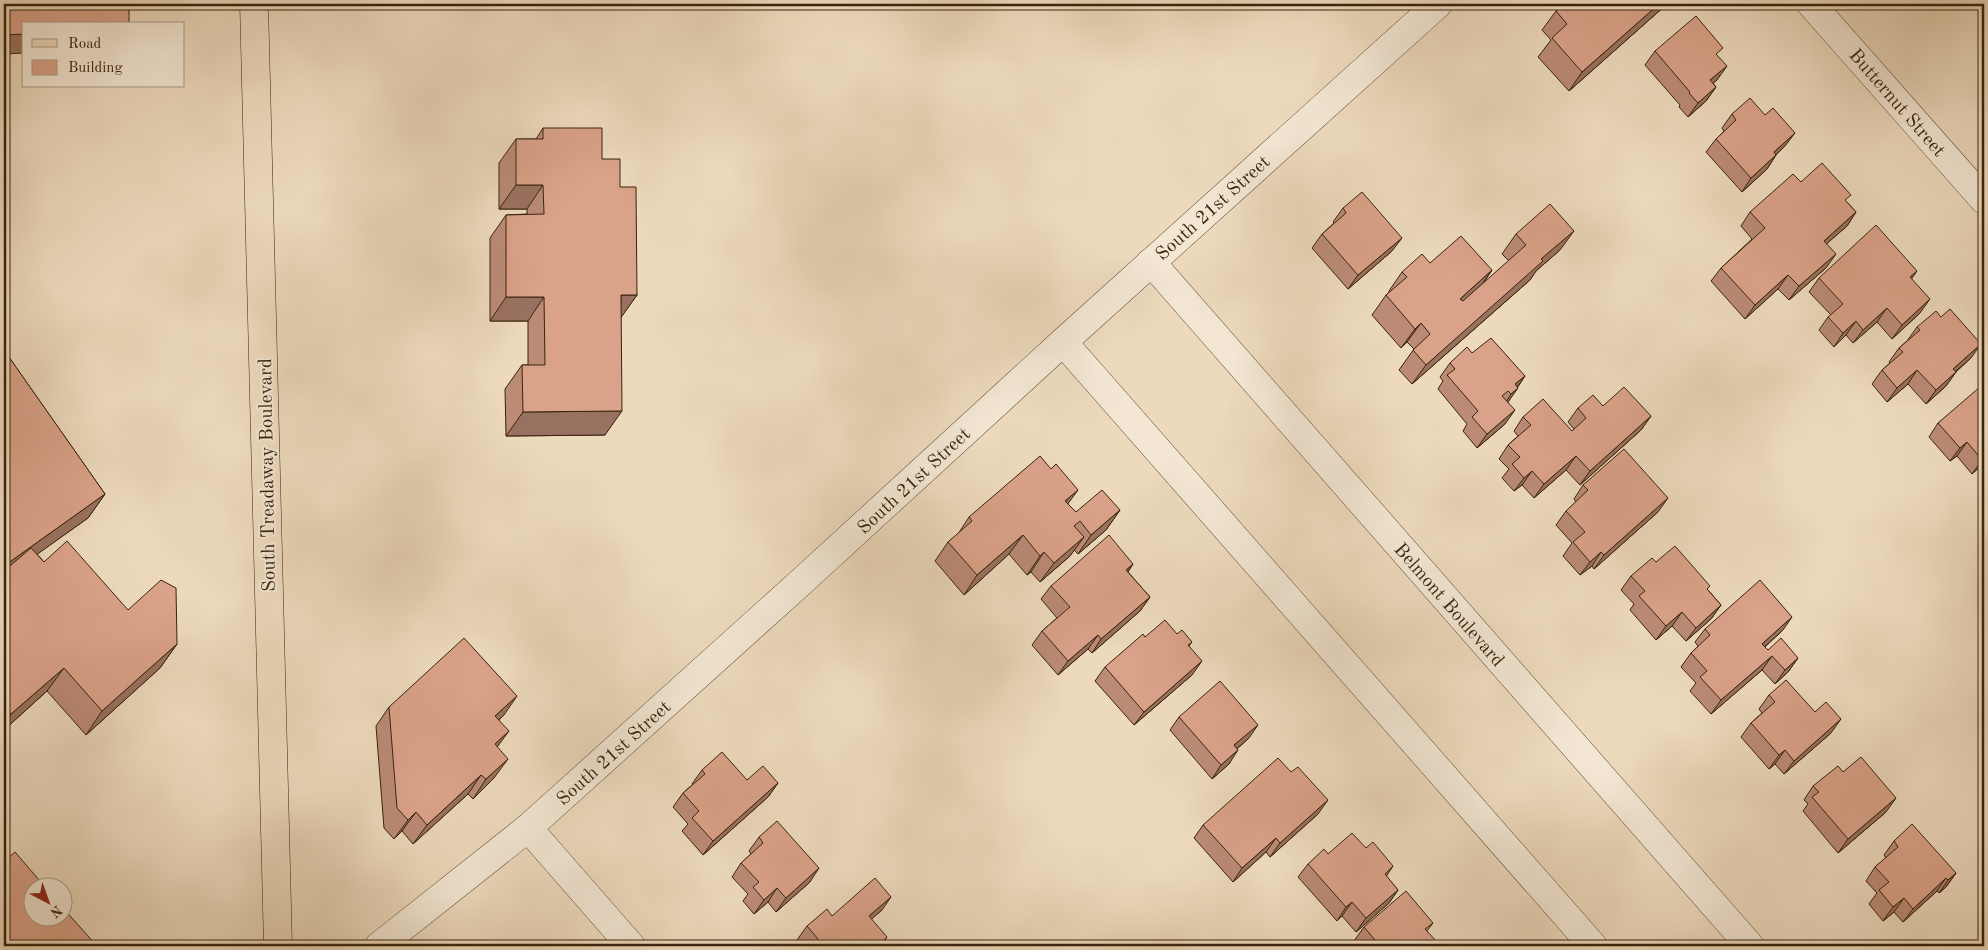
<svg xmlns="http://www.w3.org/2000/svg" width="1988" height="950" viewBox="0 0 1988 950" font-family="'Old Standard TT',serif">
  <style>
    .lines { fill: none; stroke-linecap: round; stroke-linejoin: round }
    .minor-casing { stroke: #655238; stroke-width: 29 }
    .major-casing { stroke: #38240c; stroke-width: 29 }
    .minor { stroke: #f3e7d4; stroke-width: 28 }
    .major { stroke: #eddabd; stroke-width: 28 }
    .wall { fill: #bb8b76; stroke: #38240c }
    .shaded-wall { fill: #997160; stroke: #38240c }
    .building { fill: #daa289; stroke: #38240c }
    .labels { text-anchor: middle; stroke-width: 4; stroke-linejoin: round; paint-order: stroke }
    .street-label { font-size: 19px; fill: #38240c; stroke: #f3e7d4 }
  </style>
  <rect width="100%" height="100%" fill="#eddabd"/>
  <filter id="stains"><feTurbulence type="fractalNoise" baseFrequency=".004" numOctaves="4"/><feColorMatrix values="0 0 0 0 .2 0 0 0 0 .09 0 0 0 0 .02 0 0 0 .5 -.17"/></filter>
  <radialGradient id="worn" r=".72"><stop offset=".6" stop-color="#630" stop-opacity="0"/><stop offset="1" stop-color="#630" stop-opacity=".3"/></radialGradient>
  <g class="lines">
    <defs>
      <g id="minor">
        <path d="M1811 4 1984 200"/>
        <path d="M1151 262 1750 946"/>
        <path d="M1063 342 1593 946"/>
        <path d="M528 828 631 946"/>
        <path d="M379 946 528 828 800 583 1063 342 1438 4"/>
      </g>
      <path id="major" d="M254 4 278 946"/>
    </defs>
    <use href="#minor" class="minor-casing"/>
    <use href="#major" class="major-casing"/>
    <use href="#minor" class="minor"/>
    <use href="#major" class="major"/>
  </g>
  <g class="wall">
    <path d="M1978 4H1984V11Z"/>
    <path d="M1666 5 1569 91 1538 57 1551 40 1542 30 1556 11Z"/>
    <path d="M1655 51 1717 55V80L1713 83 1716 87 1706 101 1688 117 1679 107 1680 105 1645 65Z"/>
    <path d="M1732 114 1785 146 1776 155 1767 169 1742 192 1706 152 1716 139 1724 131 1722 128Z"/>
    <path d="M543 128 602 159 620 187 637 295 621 317 605 435 506 436 505 389 522 365H528V321H490V238L506 215 527 214V209H499V163L516 139H536Z"/>
    <path d="M1801 182 1846 201 1856 212 1847 226 1826 244V268L1789 300 1778 289 1745 319 1711 281 1721 268 1752 239 1741 226 1750 212Z"/>
    <path d="M1343 208 1392 251 1348 289 1312 248 1322 234 1334 223 1333 222Z"/>
    <path d="M1516 234 1560 250 1536 271 1530 280 1412 384 1399 370 1414 349 1407 342 1401 348 1372 315 1386 295 1389 292V291L1402 272 1430 263 1492 270 1483 284 1509 261 1502 254Z"/>
    <path d="M1819 278 1912 279 1920 313 1892 339 1877 322 1853 343 1846 335 1834 347 1819 330 1828 317 1831 315 1809 292Z"/>
    <path d="M1917 327 1971 358 1956 372 1946 386 1926 404 1908 384 1887 402 1872 384 1882 370 1890 363 1889 362 1899 348 1907 341Z"/>
    <path d="M4 350 105 494 88 518 37 554 44 562 128 610 177 644 160 668 86 735 47 691 4 730Z"/>
    <path d="M1472 353 1525 376 1508 402 1505 424 1477 448 1463 431 1467 424 1438 389 1443 381 1440 377 1450 363Z"/>
    <path d="M1984 391V463L1972 474 1957 456 1950 461 1929 437 1938 423Z"/>
    <path d="M1603 406 1651 416 1641 430 1580 485 1566 470 1534 498 1522 485 1514 491 1502 478 1509 469 1499 459 1508 445 1518 436 1514 431 1523 417 1572 431 1574 429 1568 422 1578 408Z"/>
    <path d="M1051 469 1068 504 1076 512 1120 510 1106 530 1078 554 1074 550 1070 556 1040 582 1031 572 1027 575 1009 554 964 595 935 561 948 542 958 534 969 517Z"/>
    <path d="M1583 485 1658 512 1594 569 1592 566 1580 575 1563 556 1572 543 1556 525 1566 511 1576 502 1574 499Z"/>
    <path d="M1656 562 1708 590 1721 605 1711 619 1686 641 1672 626 1656 640 1630 610 1634 604 1621 590 1631 576Z"/>
    <path d="M1133 564 1128 572 1150 597 1140 611 1092 653 1088 649 1058 675 1032 645 1042 631 1057 618 1041 599 1051 586Z"/>
    <path d="M1705 629 1783 630 1765 647 1768 650 1798 658 1788 672 1775 684 1762 670 1711 714 1690 691 1696 683 1681 667 1691 653 1698 646 1695 642Z"/>
    <path d="M1177 634 1192 642 1189 646 1192 675 1134 725 1095 681 1105 667Z"/>
    <path d="M1769 695 1815 712 1831 733 1784 774 1775 764 1769 769 1741 737 1751 723 1762 713 1759 709Z"/>
    <path d="M389 707 504 715 499 720 497 747 494 778 473 799 468 794 413 844 402 831 394 839 384 828 376 726Z"/>
    <path d="M1179 717 1249 738 1237 749 1229 764 1212 779 1170 730Z"/>
    <path d="M702 770 747 780 778 783 768 797 703 855 682 831 688 824 673 807 683 793 693 784H692Z"/>
    <path d="M1843 772 1886 812 1838 853 1803 811 1808 804 1804 800 1813 786Z"/>
    <path d="M1318 814 1270 857 1266 852 1233 882 1194 838 1203 825Z"/>
    <path d="M759 837 810 882 776 912 768 902 754 914 743 901 748 894 732 877 741 863 751 854 749 851Z"/>
    <path d="M1894 841 1956 873 1946 887 1939 893 1937 891 1903 922 1894 912 1883 921 1869 904 1877 893 1866 881 1875 867 1886 858 1884 855Z"/>
    <path d="M1328 854 1386 876 1398 890 1389 903 1356 932 1342 916 1337 921 1298 877 1308 864Z"/>
    <path d="M882 910 871 919 881 946H803L797 940 807 926 832 916Z"/>
    <path d="M1433 923 1427 931 1435 946H1359L1354 941 1364 927Z"/>
  </g>
  <g class="shaded-wall">
    <path d="M1659 4H1667L1569 91 1582 72Z"/>
    <path d="M24 34V53L4 54V35Z"/>
    <path d="M1727 66 1717 80 1700 94 1710 80Z"/>
    <path d="M1716 87 1706 101 1688 117 1698 103Z"/>
    <path d="M1795 133 1785 146 1764 166 1774 152Z"/>
    <path d="M1776 155 1767 169 1742 192 1751 178Z"/>
    <path d="M516 185H543L527 209H499Z"/>
    <path d="M1856 212 1847 226 1814 255 1824 241Z"/>
    <path d="M1574 231 1560 250 1536 271 1530 280 1412 384 1426 365 1541 259Z"/>
    <path d="M1402 238 1392 251 1348 289 1358 275Z"/>
    <path d="M1836 254 1826 268 1789 300 1799 286Z"/>
    <path d="M1492 270 1478 290 1447 318 1460 299Z"/>
    <path d="M1917 271 1908 284 1910 277Z"/>
    <path d="M1788 275 1778 289 1745 319 1755 305Z"/>
    <path d="M621 295H637L620 319Z"/>
    <path d="M506 297H544L528 321H490Z"/>
    <path d="M1930 299 1920 313 1892 339 1902 325Z"/>
    <path d="M1887 308 1877 322 1853 343 1863 330Z"/>
    <path d="M1856 321 1846 335 1834 347 1843 333Z"/>
    <path d="M1421 323 1407 342 1401 348 1415 329Z"/>
    <path d="M1981 344 1971 358 1943 382 1953 369Z"/>
    <path d="M1917 370 1908 384 1887 402 1897 388Z"/>
    <path d="M1956 372 1946 386 1926 404 1936 390Z"/>
    <path d="M1525 376 1515 390V384Z"/>
    <path d="M1518 388 1508 402 1502 408 1511 394Z"/>
    <path d="M1515 410 1505 424 1477 448 1487 434Z"/>
    <path d="M622 411 605 435 506 436 523 412Z"/>
    <path d="M1651 416 1641 430 1580 485 1590 471Z"/>
    <path d="M1967 442 1957 456 1950 461 1960 448Z"/>
    <path d="M1576 456 1566 470 1534 498 1544 484Z"/>
    <path d="M1984 458V463L1972 474 1982 460Z"/>
    <path d="M1532 471 1522 485 1514 491 1524 478Z"/>
    <path d="M1078 490 1064 509 1065 501Z"/>
    <path d="M105 494 88 518 4 578V566Z"/>
    <path d="M1668 498 1658 512 1594 569 1604 555Z"/>
    <path d="M1120 510 1106 530 1078 554 1091 535Z"/>
    <path d="M1023 535 1009 554 964 595 977 575Z"/>
    <path d="M1084 537 1070 556 1040 582 1054 563Z"/>
    <path d="M1044 552 1031 572 1027 575 1040 556Z"/>
    <path d="M1601 552 1592 566 1580 575 1590 562Z"/>
    <path d="M1133 564 1124 577 1126 570Z"/>
    <path d="M1150 597 1140 611 1092 653 1101 639Z"/>
    <path d="M1721 605 1711 619 1686 641 1696 628Z"/>
    <path d="M1682 612 1672 626 1656 640 1666 626Z"/>
    <path d="M1792 617 1783 630 1753 657 1762 644Z"/>
    <path d="M1098 635 1088 649 1058 675 1068 661Z"/>
    <path d="M177 644 160 668 86 735 102 711Z"/>
    <path d="M1772 656 1762 670 1711 714 1721 700Z"/>
    <path d="M1798 658 1788 672 1775 684 1785 670Z"/>
    <path d="M1202 661 1192 675 1134 725 1144 712Z"/>
    <path d="M64 668 47 691 4 730V725L11 714Z"/>
    <path d="M517 696 504 715 482 735 495 716Z"/>
    <path d="M1841 719 1831 733 1784 774 1794 761Z"/>
    <path d="M1258 725 1249 738 1225 759 1234 745Z"/>
    <path d="M509 731 495 750V744Z"/>
    <path d="M1238 750 1229 764 1212 779 1221 765Z"/>
    <path d="M1785 750 1775 764 1769 769 1779 755Z"/>
    <path d="M508 759 494 778 473 799 486 779Z"/>
    <path d="M481 775 468 794 413 844 427 825Z"/>
    <path d="M778 783 768 797 703 855 713 841Z"/>
    <path d="M1896 798 1886 812 1838 853 1848 839Z"/>
    <path d="M1328 800 1318 814 1270 857 1280 843Z"/>
    <path d="M416 812 402 831 394 839 408 820Z"/>
    <path d="M1276 838 1266 852 1233 882 1242 868Z"/>
    <path d="M1393 866 1384 880 1385 874Z"/>
    <path d="M819 868 810 882 776 912 786 898Z"/>
    <path d="M1956 873 1946 887 1939 893 1948 880Z"/>
    <path d="M1946 878 1937 891 1903 922 1913 909Z"/>
    <path d="M777 888 768 902 754 914 764 900Z"/>
    <path d="M1398 890 1389 903 1356 932 1366 918Z"/>
    <path d="M891 897 882 910 859 930 869 916Z"/>
    <path d="M1904 898 1894 912 1883 921 1893 907Z"/>
    <path d="M1352 902 1342 916 1337 921 1346 907Z"/>
    <path d="M887 937 881 946H878Z"/>
  </g>
  <g class="building">
    <path d="M4 4H129V24H24V34L4 35Z"/>
    <path d="M1564 4H1659L1582 72 1552 38 1567 24 1556 11Z"/>
    <path d="M1696 16 1723 48 1716 54 1727 66 1710 80 1716 87 1698 103 1689 93 1690 92 1655 51Z"/>
    <path d="M1750 98 1765 115 1773 108 1795 133 1774 152 1776 155 1751 178 1716 139 1736 120 1732 114Z"/>
    <path d="M543 128H602V159H620V187H636L637 295H621L622 411 523 412 522 365H545L544 297H506V215L544 214 543 185H516V139H543Z"/>
    <path d="M1822 163 1851 195 1845 200 1856 212 1824 241 1836 254 1799 286 1788 275 1755 305 1721 268 1765 228 1750 212 1793 174 1801 182Z"/>
    <path d="M1362 192 1402 238 1358 275 1322 234 1346 213 1343 208Z"/>
    <path d="M1550 204 1574 231 1541 259 1543 261 1426 365 1413 350 1430 334 1421 323 1415 329 1386 295 1407 277 1402 272 1422 254 1430 263 1461 236 1492 270 1460 299 1463 301 1526 245 1516 234Z"/>
    <path d="M1876 225 1917 271 1910 277 1930 299 1902 325 1887 308 1863 330 1856 321 1843 333 1828 317 1843 304 1819 278Z"/>
    <path d="M1950 309 1981 344 1953 369 1956 372 1936 390 1917 370 1897 388 1882 370 1903 352 1899 348 1920 330 1917 327 1936 311 1941 317Z"/>
    <path d="M1491 338 1525 376 1515 384 1518 388 1511 394 1508 391 1502 396 1515 410 1487 434 1472 417 1478 411 1447 375 1455 369 1450 363 1467 347 1472 353Z"/>
    <path d="M4 350 105 494 4 566Z"/>
    <path d="M1624 387 1651 416 1590 471 1576 456 1544 484 1532 471 1524 478 1512 464 1520 457 1508 445 1531 425 1523 417 1543 399 1572 431 1586 418 1578 408 1593 395 1603 406Z"/>
    <path d="M1980 387 1984 391V458L1982 460 1967 442 1960 448 1938 423Z"/>
    <path d="M1624 449 1668 498 1604 555 1601 552 1590 562 1573 542 1585 532 1566 511 1588 490 1583 485Z"/>
    <path d="M1040 456 1051 469 1056 464 1078 490 1065 501 1076 512 1102 490 1120 510 1091 535 1080 521 1074 526 1084 537 1054 563 1044 552 1040 556 1023 535 977 575 948 542 972 521 969 517Z"/>
    <path d="M1109 535 1133 564 1126 570 1150 597 1101 639 1098 635 1068 661 1042 631 1070 607 1051 586Z"/>
    <path d="M67 541 128 610 161 580 176 588 177 644 102 711 64 668 11 714 4 706V571L31 548 44 562Z"/>
    <path d="M1675 546 1710 586 1707 589 1721 605 1696 628 1682 612 1666 626 1639 596 1645 591 1631 576 1652 558 1656 562Z"/>
    <path d="M1760 580 1792 617 1762 644 1768 650 1781 638 1798 658 1785 670 1772 656 1721 700 1700 677 1707 671 1691 653 1710 635 1705 629Z"/>
    <path d="M1165 620 1177 634 1182 630 1192 642 1188 645 1202 661 1144 712 1105 667 1143 634 1145 637Z"/>
    <path d="M464 638 517 696 495 716 509 731 495 744 508 759 486 779 481 775 427 825 416 812 408 820 397 808 389 707Z"/>
    <path d="M1786 680 1815 712 1826 702 1841 719 1794 761 1785 750 1779 755 1751 723 1775 702 1769 695Z"/>
    <path d="M1220 681 1258 725 1234 745 1238 750 1221 765 1179 717Z"/>
    <path d="M722 752 747 780 763 766 778 783 713 841 692 818 699 811 683 793 705 774 702 770Z"/>
    <path d="M1861 757 1896 798 1848 839 1812 797 1819 792 1813 786 1838 766 1843 772Z"/>
    <path d="M1278 758 1291 772 1298 767 1328 800 1280 843 1276 838 1242 868 1203 825Z"/>
    <path d="M777 821 819 868 786 898 777 888 764 900 753 887 759 882 741 863 763 843 759 837Z"/>
    <path d="M1912 824 1956 873 1948 880 1946 878 1913 909 1904 898 1893 907 1879 890 1889 882 1875 867 1898 847 1894 841Z"/>
    <path d="M1352 833 1366 848 1373 842 1393 866 1385 874 1398 890 1366 918 1352 902 1346 907 1308 864 1324 849 1328 854Z"/>
    <path d="M15 852 46 888H32V918H62V907L97 946H4V862Z"/>
    <path d="M875 878 891 897 869 916 887 937 878 946H814L812 944 818 939 807 926 827 909 832 916Z"/>
    <path d="M1406 891 1433 923 1425 929 1438 943 1434 946H1380L1364 927Z"/>
    <path d="M520 942 524 946H516Z"/>
    <path d="M511 943 514 946H507Z"/>
  </g>
  <g class="labels">
    <g class="street-label">
      <text transform="translate(1898 102) rotate(49)" y="7">Butternut Street</text>
      <text transform="translate(1212 207) rotate(-42)" y="7">South 21st Street</text>
      <text transform="translate(266 475) rotate(-91)" y="7">South Treadaway Boulevard</text>
      <text transform="translate(913 480) rotate(-43)" y="7">South 21st Street</text>
      <text transform="translate(1450 604) rotate(49)" y="7">Belmont Boulevard</text>
      <text transform="translate(613 752) rotate(-42)" y="7">South 21st Street</text>
    </g>
  </g>
  <rect width="1988" height="950" fill="none" stroke="#eddabd" stroke-width="20"/>
  <rect x="5" y="5" width="1978" height="940" fill="none" stroke="#38240c" stroke-width="2.5"/>
  <rect x="10" y="10" width="1968" height="930" fill="none" stroke="#38240c"/>
  <rect x="22" y="22" width="162" height="65" fill="#f3e7d4" stroke="#a89984"/>
  <rect x="32" y="39" width="25" height="8" fill="#eddabd" stroke="#a89984"/>
  <text x="68" y="48" font-size="15" fill="#38240c">Road</text>
  <rect x="32" y="60" width="25" height="15" fill="#daa289" stroke="#a89984"/>
  <text x="68" y="72" font-size="15" fill="#38240c">Building</text>
  <g transform="translate(48 902) rotate(139)"><circle r="24" fill="#f3e7d4" stroke="#a89984"/>
  <path d="M0-4L9 19L0 12L-9 19Z" fill="#8f2418"/>
  <text y="-8" font-size="14" font-weight="bold" text-anchor="middle" fill="#38240c">N</text>
  </g>
  <rect width="100%" height="100%" filter="url(#stains)"/>
  <rect width="100%" height="100%" fill="url(#worn)"/>
</svg>
